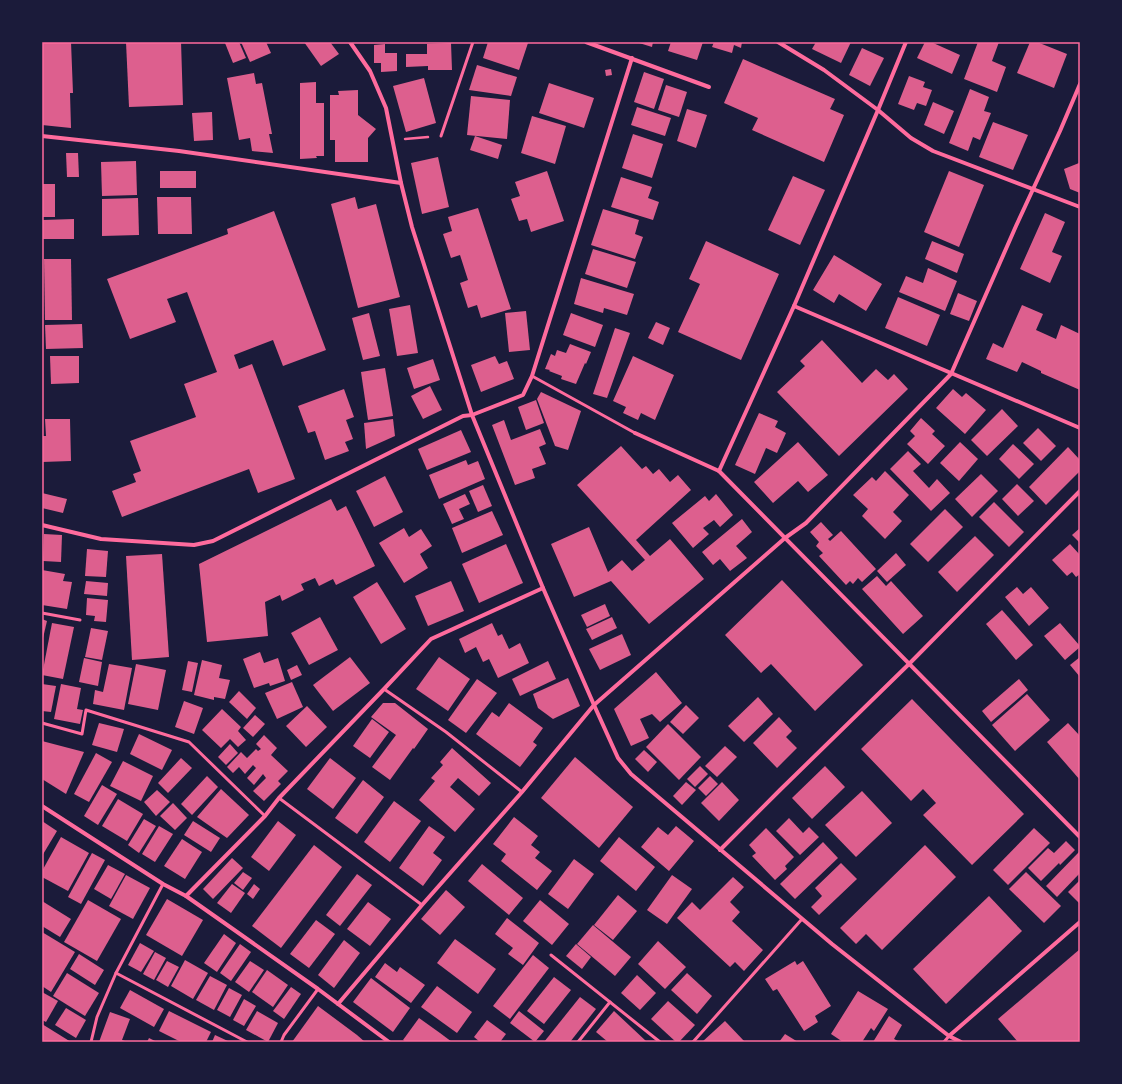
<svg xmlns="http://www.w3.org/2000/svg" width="1122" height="1084" viewBox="0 0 1122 1084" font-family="'Alegreya Sans',sans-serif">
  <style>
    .building { fill: #dd5f8e }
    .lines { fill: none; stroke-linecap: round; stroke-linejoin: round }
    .path { stroke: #ff6b9d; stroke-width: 2.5 }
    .service { stroke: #ff6b9d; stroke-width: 3 }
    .minor { stroke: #ff6b9d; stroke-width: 4 }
    .neatline { fill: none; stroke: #ff6b9d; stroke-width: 1.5 }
  </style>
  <rect width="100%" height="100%" fill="#1b1b3a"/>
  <g class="building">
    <path d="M42 42H71L73 93H70L71 128 42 125Z"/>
    <path d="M126 42H181L183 105 129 107Z"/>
    <path d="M227 42H239L246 58 233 63 225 43Z"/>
    <path d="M241 42H266L271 53 250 62Z"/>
    <path d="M304 42H330L339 54 321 66Z"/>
    <path d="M488 42H524L528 43 519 70 483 58Z"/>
    <path d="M636 42H653L652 47Z"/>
    <path d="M671 42H703L697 60 668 51Z"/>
    <path d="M714 42H742L741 48 734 45 732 53 712 47Z"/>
    <path d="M816 42H851L841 63 812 49Z"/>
    <path d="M925 42H931L960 55 952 74 917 58Z"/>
    <path d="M978 42H999L992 61 1006 67 997 92 964 79Z"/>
    <path d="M1030 42H1037L1067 54 1054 88 1017 73Z"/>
    <path d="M451 43 452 70H428V66L406 67V54H427V44Z"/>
    <path d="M385 44V53H397V71L381 72V63H374V45Z"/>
    <path d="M862 48 884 58 870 86 849 75Z"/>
    <path d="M743 59 835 99 830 109 844 115 824 162 752 130 758 118 724 103Z"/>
    <path d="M477 65 517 77 511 96 469 90Z"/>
    <path d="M611 69 612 75 606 76 605 70Z"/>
    <path d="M644 72 664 79 654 109 634 102Z"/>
    <path d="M254 73 256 84 262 83 272 134H269L273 153 252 151 250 138 239 140 227 78Z"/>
    <path d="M909 76 925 82 923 87 932 90 926 106 917 103 914 110 898 104Z"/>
    <path d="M424 78 436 123 406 132 393 86Z"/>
    <path d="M316 82V103H324V156H316L317 158 300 159V83Z"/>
    <path d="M549 83 594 98 584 128 539 113Z"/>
    <path d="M666 85 687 92 679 117 658 110Z"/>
    <path d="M970 89 989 97 984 111 991 113 980 140 973 137 968 151 949 143Z"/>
    <path d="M358 90V115L376 129 368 138V162H335V140H330V95H339L338 91Z"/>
    <path d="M471 96 510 100 507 139 467 135Z"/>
    <path d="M933 102 954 111 944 134 924 125Z"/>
    <path d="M637 107 671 118 665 136 631 125Z"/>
    <path d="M687 109 707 115 696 148 677 141Z"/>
    <path d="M212 112 213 140 194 141 192 113Z"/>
    <path d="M532 116 566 126 555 164 521 153Z"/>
    <path d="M993 122 1028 135 1013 170 979 157Z"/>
    <path d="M633 134 663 144 652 178 622 168Z"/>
    <path d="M475 136 502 145 498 159 470 150Z"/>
    <path d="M66 153H78L79 177H67Z"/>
    <path d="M438 157 449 207 422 214 411 163Z"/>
    <path d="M1079 160H1080V193L1070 189 1064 169 1079 163Z"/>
    <path d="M136 161 137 195 102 196 101 162Z"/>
    <rect x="160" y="171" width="36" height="17"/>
    <path d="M547 171 564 221 531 232 527 219 519 221 511 199 520 196 515 182Z"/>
    <path d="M949 171 984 185 959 247 924 232Z"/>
    <path d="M793 176 825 190 800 245 768 230Z"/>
    <path d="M621 177 652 187 648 198 659 202 653 220 611 207Z"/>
    <rect x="42" y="184" width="13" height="33"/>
    <path d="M157 197H191L192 234H158Z"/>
    <path d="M355 197 358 209 376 204 400 297 358 308 331 204Z"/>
    <path d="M138 198 139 235 102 236V199Z"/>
    <path d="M478 208 511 309 481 318 477 305 468 308 460 283 468 280 460 255 451 258 443 234 452 231 448 217Z"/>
    <path d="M603 209 639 220 635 234 643 237 635 259 591 245Z"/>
    <path d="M274 211 326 350 283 366 273 340 234 355 239 369 252 364 295 479 258 493 249 469 122 517 112 491 136 482 133 474 141 471 130 441 196 417 184 384 217 372 187 292 167 299 176 322 130 339 107 279 228 234 227 229Z"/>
    <path d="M1045 213 1065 222 1052 252 1062 256 1050 283 1020 269Z"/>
    <path d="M74 219V239H42V220Z"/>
    <path d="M706 241 779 274 741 360 678 332 700 284 689 279Z"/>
    <path d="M932 241 964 254 957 273 925 259Z"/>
    <path d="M593 249 636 262 627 288 585 274Z"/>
    <path d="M834 255 882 284 866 311 839 294 834 303 813 290Z"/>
    <path d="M44 259H71L72 320H45Z"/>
    <path d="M928 268 957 281 945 311 899 292 906 276 923 283Z"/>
    <path d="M581 278 634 294 627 315 604 308 603 313 574 304Z"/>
    <path d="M958 293 977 301 969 321 950 314Z"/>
    <path d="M898 297 940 315 927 346 885 328Z"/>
    <path d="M410 305 418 353 397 356 389 309Z"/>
    <path d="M1022 305 1043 314 1036 330 1056 339 1061 325 1080 334V390L1041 373V371L1022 362 1017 372 986 359 993 343 1003 348Z"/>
    <path d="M526 311 530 350 509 352 505 313Z"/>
    <path d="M369 313 380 356 363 360 352 318Z"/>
    <path d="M571 313 603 325 595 347 563 335Z"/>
    <path d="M656 322 670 328 663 345 648 338Z"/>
    <path d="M82 324 83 348 46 349 45 325Z"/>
    <path d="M615 328 630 333 607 398 593 394Z"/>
    <path d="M822 340 862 383 876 369 888 380 894 374 908 389 839 456 777 392 805 366 800 361Z"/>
    <path d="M570 344 591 352 586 364 585 363 576 384 561 379 562 376 549 371 550 370 545 369 551 354 555 356 557 350 566 353Z"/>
    <path d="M50 356H79V383L51 384Z"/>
    <path d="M495 356 499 364 507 361 514 379 481 392 471 365Z"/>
    <path d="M633 356 674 375 655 420 641 413 638 420 623 413 626 407 613 401Z"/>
    <path d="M433 359 440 380 414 389 407 368Z"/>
    <path d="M385 368 393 416 368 420 361 372Z"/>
    <path d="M430 386 442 410 423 419 411 396Z"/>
    <path d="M344 389 354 417 346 420 353 439 345 442 349 451 325 460 315 431 308 433 298 406Z"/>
    <path d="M953 389 962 397 966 393 986 410 965 434 936 408Z"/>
    <path d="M541 392 581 411 568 450 555 446 537 399Z"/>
    <path d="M536 400 544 423 526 430 518 407Z"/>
    <path d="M1002 409 1018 426 987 456 971 440Z"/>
    <path d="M759 413 778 421 775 427 786 433 777 453 766 448 755 474 735 465Z"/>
    <path d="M921 418 935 431 932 434 945 446 928 464 907 444 915 436 910 431Z"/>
    <path d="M45 419H70L71 461 42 462V436H46Z"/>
    <path d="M393 419 395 436 366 449 364 423Z"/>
    <path d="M504 420 511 440 540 429 546 444 539 447 546 464 532 469 535 478 515 485 492 425Z"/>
    <path d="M1038 428 1056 446 1041 461 1023 443Z"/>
    <path d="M461 430 471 452 427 470 418 449Z"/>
    <path d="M798 442 828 475 808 492 798 481 773 503 754 482Z"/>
    <path d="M960 442 978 459 959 481 940 463Z"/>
    <path d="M1013 444 1034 464 1019 479 999 459Z"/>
    <path d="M621 446 642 469 646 466 653 474 659 469 670 482 678 475 691 490 636 540 650 556 670 539 704 579 649 624 611 581 574 597 551 544 589 527 608 572 622 560 632 571 645 560 577 485Z"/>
    <path d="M1068 447 1080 460V471L1046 505 1029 487Z"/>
    <path d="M908 451 921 464 913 471 929 488 937 479 950 493 931 511 890 469Z"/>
    <path d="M466 460 468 465 478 461 485 479 439 499 429 475Z"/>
    <path d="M885 471 909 495 893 512 902 521 885 539 862 516 868 509 853 495 872 477 876 481Z"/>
    <path d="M981 474 998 491 972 517 955 499Z"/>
    <path d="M385 476 403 512 374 527 356 491Z"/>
    <path d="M1017 484 1034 501 1018 516 1002 499Z"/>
    <path d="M483 485 492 506 478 512 469 491Z"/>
    <path d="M42 493 67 499 63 513 42 508Z"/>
    <path d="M465 494 470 504 459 509 464 519 452 524 443 504Z"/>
    <path d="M716 494 733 515 720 527 714 520 703 528 709 534 693 548 672 523 705 496 709 501Z"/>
    <path d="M331 499 337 511 346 506 375 566 336 585 333 579 319 586 315 578 301 584 304 590 282 601 280 595 265 602 268 636 207 642 199 564Z"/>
    <path d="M994 502 1024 532 1009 547 979 517Z"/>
    <path d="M945 509 963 527 928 562 910 544Z"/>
    <path d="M492 511 503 535 462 553 452 528Z"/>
    <path d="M742 519 752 532 736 546 747 558 730 571 720 559 713 565 702 552Z"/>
    <path d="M821 522 833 535 828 539 830 541 841 531 876 569 862 582 858 578 853 584 850 581 846 585 819 556 823 553 816 546 819 542 810 532Z"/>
    <path d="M404 528 409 537 421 529 432 546 420 554 428 568 404 583 379 543Z"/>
    <path d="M1080 528V543L1072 535Z"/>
    <path d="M44 534 62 535 61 562 43 561Z"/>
    <path d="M975 536 994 555 957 592 938 572Z"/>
    <path d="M506 544 523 583 479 603 462 564Z"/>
    <path d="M1070 544 1080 555V574L1076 577 1072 572 1067 576 1052 560Z"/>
    <path d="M87 549 108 551 106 577 85 576Z"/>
    <path d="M896 553 906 565 887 582 877 571Z"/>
    <path d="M162 554 169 657 132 660 126 556Z"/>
    <path d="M42 570 65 574 63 581 72 582 67 609 42 605Z"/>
    <path d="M877 576 886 586 891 581 923 616 903 634 862 589Z"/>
    <path d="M782 580 863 665 815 711 771 664 761 673 725 635Z"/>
    <path d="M86 581 108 583 107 596 84 594Z"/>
    <path d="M451 581 464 611 428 626 415 596Z"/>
    <path d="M377 582 406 629 381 644 353 597Z"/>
    <path d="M1017 587 1023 594 1031 587 1049 608 1029 626 1005 597Z"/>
    <path d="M87 598 108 600 106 622 94 621 95 616 86 615Z"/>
    <path d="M605 604 610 616 587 627 581 615Z"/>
    <path d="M1002 610 1033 645 1016 660 986 624Z"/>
    <path d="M320 617 338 650 309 665 291 633Z"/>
    <path d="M612 617 617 628 592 640 586 629Z"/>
    <path d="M42 619 47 621 43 638H42Z"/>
    <path d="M52 623 74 627 63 679 42 675Z"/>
    <path d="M492 623 498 636 502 634 509 649 520 643 529 663 498 678 489 659 483 662 476 647 465 653 459 639Z"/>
    <path d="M1060 623 1080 646V647L1065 660 1044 636Z"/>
    <path d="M91 628 108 631 102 660 85 657Z"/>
    <path d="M622 634 631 655 600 670 589 649Z"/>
    <path d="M260 652 264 663 278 658 285 681 270 686 269 683 254 688 243 659Z"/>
    <path d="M350 657 370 683 333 711 313 685Z"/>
    <path d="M439 657 470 679 448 711 416 689Z"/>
    <path d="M1080 657V677L1070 665Z"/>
    <path d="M84 658 102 662 98 686 79 682Z"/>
    <path d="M202 660 222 665 219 678 230 680 225 699 214 697V700L194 695Z"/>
    <path d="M188 661 198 663 192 692 182 690Z"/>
    <path d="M548 661 556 679 520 696 512 679Z"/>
    <path d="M109 664 132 668 124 710 93 704 95 690 103 692Z"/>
    <path d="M136 664 166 670 158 710 128 704Z"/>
    <path d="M297 665 302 675 291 680 287 670Z"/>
    <path d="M656 672 682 703 660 722 652 714 640 719 649 738 631 746 614 709Z"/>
    <path d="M568 678 580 706 553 719 538 708 533 694Z"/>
    <path d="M477 679 497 693 466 733 448 720Z"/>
    <path d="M1019 679 1028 690 991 722 982 711Z"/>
    <path d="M292 682 303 707 277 719 265 693Z"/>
    <path d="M42 684 56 686 51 712 42 711Z"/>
    <path d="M61 684 81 688 77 709 83 710 80 724 54 719Z"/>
    <path d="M239 691 256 708 247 719 229 702Z"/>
    <path d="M1027 694 1050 720 1015 751 992 725Z"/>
    <path d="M758 697 773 714 744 742 728 726Z"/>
    <path d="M912 699 1024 814 972 865 923 815 936 803 923 789 911 801 861 749Z"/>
    <path d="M184 701 203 708 194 734 175 727Z"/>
    <path d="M383 703H395L428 729 414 749 413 748 390 780 372 767 396 735 371 717Z"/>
    <path d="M509 703 543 728 533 742 537 745 520 767 476 734 492 712 499 717Z"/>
    <path d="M686 705 699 718 683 734 670 722Z"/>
    <path d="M307 706 327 727 306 747 286 726Z"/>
    <path d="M222 709 241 727 238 731 246 740 238 747 230 739 221 748 202 730Z"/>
    <path d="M255 715 265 724 253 737 243 728Z"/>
    <path d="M779 717 792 731 786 737 797 748 777 768 753 743Z"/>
    <path d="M372 719 389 732 370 758 353 746Z"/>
    <path d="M99 723 124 729 117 752 92 745Z"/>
    <path d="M1068 723 1080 736V780L1047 742Z"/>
    <path d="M668 724 701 757 679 780 646 747Z"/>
    <path d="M139 734 172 750 162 770 130 754Z"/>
    <path d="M264 735 277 748 271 755 288 771 278 781 281 784 264 801 253 791 266 778 263 774 254 785 247 778 256 768 253 765 245 774 239 767 233 773 227 767 241 752 247 758 256 749 258 751 261 749 256 744Z"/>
    <path d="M42 741 84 752 66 794 42 779Z"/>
    <path d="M230 744 238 753 226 765 218 757Z"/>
    <path d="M725 746 737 757 717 777 705 766Z"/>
    <path d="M452 748 491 783 479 796 458 778 450 787 475 809 455 832 419 800 435 781 431 778 443 765 440 762Z"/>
    <path d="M644 750 657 762 648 772 635 759Z"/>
    <path d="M96 753 112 762 89 802 74 794Z"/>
    <path d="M575 757 633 807 599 848 541 798Z"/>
    <path d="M181 758 192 768 168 793 158 783Z"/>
    <path d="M330 758 356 778 333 809 307 789Z"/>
    <path d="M123 761 153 776 141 801 110 786Z"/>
    <path d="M700 766 708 774 695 787 687 779Z"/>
    <path d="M825 766 845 787 812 819 792 798Z"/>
    <path d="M207 776 218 787 192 815 181 804Z"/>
    <path d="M710 776 718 784 706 796 698 788Z"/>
    <path d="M363 780 384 797 357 834 335 818Z"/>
    <path d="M686 782 696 790 682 805 673 796Z"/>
    <path d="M722 782 739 800 719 821 701 803Z"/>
    <path d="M102 785 117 794 98 825 84 816Z"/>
    <path d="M221 789 249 815 227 838 197 817Z"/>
    <path d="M157 790 170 802 156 816 144 802Z"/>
    <path d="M862 791 892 823 856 857 825 825Z"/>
    <path d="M118 799 143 814 127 841 102 826Z"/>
    <path d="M394 801 421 821 390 862 364 842Z"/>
    <path d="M173 803 187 818 175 830 160 816Z"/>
    <path d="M514 817 538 836 531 845 540 852 535 858 552 871 537 890 501 861 506 854 493 844Z"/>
    <path d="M789 818 803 833 809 827 819 837 800 855 776 831Z"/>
    <path d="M144 819 156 826 139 853 128 845Z"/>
    <path d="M42 821 57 831 42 856Z"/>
    <path d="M193 821 220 838 211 852 184 835Z"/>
    <path d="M278 821 296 835 269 871 251 857Z"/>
    <path d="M159 826 173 834 155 862 142 854Z"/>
    <path d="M429 826 445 837 433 853 442 860 423 886 399 868Z"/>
    <path d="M676 826 694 841 669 871 641 847 658 827 668 835Z"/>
    <path d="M766 828 794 857 785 866 787 869 775 880 752 856 756 853 749 845Z"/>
    <path d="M1034 828 1050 843 1008 885 993 870Z"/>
    <path d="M61 837 89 853 68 891 42 877V871Z"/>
    <path d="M619 837 655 867 636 891 600 861Z"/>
    <path d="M182 839 202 852 185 879 164 866Z"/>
    <path d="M1066 841 1075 850 1060 865 1059 863 1041 881 1028 868 1048 848 1054 853Z"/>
    <path d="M823 842 838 858 795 899 780 884Z"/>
    <path d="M314 845 342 867 281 948 252 926Z"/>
    <path d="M925 845 956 877 882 950 866 934 856 944 840 928Z"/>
    <path d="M1079 852 1080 853V873L1057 897 1046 886Z"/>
    <path d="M92 853 105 860 81 904 68 897Z"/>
    <path d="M232 858 243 868 213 899 203 889Z"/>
    <path d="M574 859 594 874 568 909 548 894Z"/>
    <path d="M841 863 857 879 819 915 811 907 822 896 815 888Z"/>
    <path d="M482 864 523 898 509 915 468 881Z"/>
    <path d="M108 865 125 874 111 899 94 889Z"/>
    <path d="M243 872 252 878 243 890 234 883Z"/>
    <path d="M1026 872 1061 906 1044 923 1009 889Z"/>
    <path d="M357 874 372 885 340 926 326 915Z"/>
    <path d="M126 875 150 888 133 919 109 906Z"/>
    <path d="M672 875 692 889 667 924 647 910Z"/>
    <path d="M733 877 744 887 730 902 740 912 732 921 763 950 744 971 735 962 730 967 677 918 692 902 700 910Z"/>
    <path d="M1080 880V904L1068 892Z"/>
    <path d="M232 884 245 893 231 913 217 903Z"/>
    <path d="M254 884 260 889 253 899 247 894Z"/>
    <path d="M446 890 465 907 440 935 421 919Z"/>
    <path d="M618 895 637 911 613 940 594 925Z"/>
    <path d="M989 896 1022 931 946 1004 913 969Z"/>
    <path d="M167 899 203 920 182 956 146 935Z"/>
    <path d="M88 900 121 919 97 961 64 942Z"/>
    <path d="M540 900 569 924 552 945 523 921Z"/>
    <path d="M42 901 71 919 60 937 42 926Z"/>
    <path d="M368 902 391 919 370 946 347 929Z"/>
    <path d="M507 918 539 943 523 965 508 954 513 948 495 934Z"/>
    <path d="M316 920 335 934 309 968 290 954Z"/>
    <path d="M593 925 631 957 615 976 577 944Z"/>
    <path d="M42 932 75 952 51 992 42 986Z"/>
    <path d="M224 934 236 943 217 972 204 963Z"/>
    <path d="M455 939 496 969 478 994 437 963Z"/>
    <path d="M344 940 360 953 334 988 318 975Z"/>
    <path d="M658 941 686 967 665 989 638 964Z"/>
    <path d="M140 943 154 951 141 972 128 965Z"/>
    <path d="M240 944 251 952 231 981 220 973Z"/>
    <path d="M576 944 591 957 582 969 566 956Z"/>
    <path d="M1080 949V1042H1018L998 1019Z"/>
    <path d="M155 952 166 958 154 980 143 974Z"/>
    <path d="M79 954 104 970 95 985 70 969Z"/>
    <path d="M533 955 549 968 510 1019 493 1006Z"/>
    <path d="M185 960 208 973 193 999 171 986Z"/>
    <path d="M167 961 179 967 168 987 156 980Z"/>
    <path d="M250 961 264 970 249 992 235 982Z"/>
    <path d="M795 961 797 965 803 961 831 1006 815 1016 818 1022 804 1031 777 989 773 991 765 979Z"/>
    <path d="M385 963 397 972 400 967 425 985 411 1003 375 977Z"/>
    <path d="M267 970 288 985 273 1007 252 992Z"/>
    <path d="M67 973 99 993 85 1016 53 996Z"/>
    <path d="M687 973 712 996 697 1014 671 990Z"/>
    <path d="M637 975 656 993 640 1010 621 993Z"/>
    <path d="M210 976 227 985 214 1010 196 1000Z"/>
    <path d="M554 977 571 990 544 1024 527 1011Z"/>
    <path d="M371 978 410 1008 393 1032 353 1002Z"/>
    <path d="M437 986 472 1012 457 1033 421 1007Z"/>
    <path d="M291 987 301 994 284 1019 273 1011Z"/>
    <path d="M229 988 242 995 230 1017 217 1010Z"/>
    <path d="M130 990 164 1009 154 1027 120 1008Z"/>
    <path d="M858 991 888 1009 874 1031 871 1028 862 1042H843L831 1034Z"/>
    <path d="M42 992 58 1001 46 1022 42 1020Z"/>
    <path d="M580 997 596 1009 570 1042H544Z"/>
    <path d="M244 999 256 1006 244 1026 233 1020Z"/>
    <path d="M668 1001 695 1025 679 1042H676L651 1019Z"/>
    <path d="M318 1006 357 1035 365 1042H292Z"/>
    <path d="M66 1008 86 1020 76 1038 55 1025Z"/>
    <path d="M169 1011 211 1032 206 1042H181L159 1031Z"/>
    <path d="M257 1011 278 1023 268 1042 246 1030Z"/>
    <path d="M519 1011 544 1031 535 1042 510 1023Z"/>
    <path d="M614 1011 647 1042H608L596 1032Z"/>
    <path d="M110 1012 130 1019 122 1040 128 1042H99Z"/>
    <path d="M889 1016 902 1025 894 1039 900 1042H873Z"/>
    <path d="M419 1018 440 1033 452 1042H406L403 1040Z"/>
    <path d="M487 1020 506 1034 500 1042H480L474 1037Z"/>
    <path d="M725 1021 745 1042H702Z"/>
    <path d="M42 1024 71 1042H42Z"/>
    <path d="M785 1034 798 1042H779Z"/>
    <path d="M215 1035 230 1042H212Z"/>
    <path d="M149 1038 157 1042H147Z"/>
  </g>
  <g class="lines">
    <path class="path" d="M405 139 428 137"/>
    <g class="service">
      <path d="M441 136 473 42"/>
      <path d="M532 376 635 433"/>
      <path d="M42 613 80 620"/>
      <path d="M384 689 446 732 522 792"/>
      <path d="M42 723 82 734 86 710 189 742 265 816"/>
      <path d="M279 798 422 905"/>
      <path d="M551 955 660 1042"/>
      <path d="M116 973 247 1042"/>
      <path d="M91 1042 97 1017 116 973 163 884"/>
      <path d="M281 1042 284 1035 318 989"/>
      <path d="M578 1042 610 1002"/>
      <path d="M693 1042 802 919"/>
      <path d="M944 1042 949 1036"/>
    </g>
    <g class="minor">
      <path d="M350 42 370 71 386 108 401 183 412 227 472 415 543 588 594 705 618 758 631 774 832 944 949 1036 961 1042"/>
      <path d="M586 42 709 87"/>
      <path d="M778 42 824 70 878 110 911 138 933 151 1080 207"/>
      <path d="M42 136 179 151 401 183"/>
      <path d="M794 306 1080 428"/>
      <path d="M635 433 719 471 1080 837"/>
      <path d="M719 471 794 306 878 110 906 42"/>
      <path d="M42 525 101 539 194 545 213 541 463 416 472 415 523 395 532 376 632 58"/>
      <path d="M42 806 163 884 186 896 318 989 389 1042"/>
      <path d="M720 850 780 790 909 664 1080 491"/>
      <path d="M186 896 265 816 279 798 384 689 431 639 543 588"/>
      <path d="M338 1004 422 905 522 792 594 705 785 538 806 523 951 374 1016 226 1060 131 1080 84"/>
      <path d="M949 1036 1080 922"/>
    </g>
  </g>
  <rect width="1122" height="1084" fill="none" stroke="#1b1b3a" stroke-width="86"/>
  <rect x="43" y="43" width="1036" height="998" class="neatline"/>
</svg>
